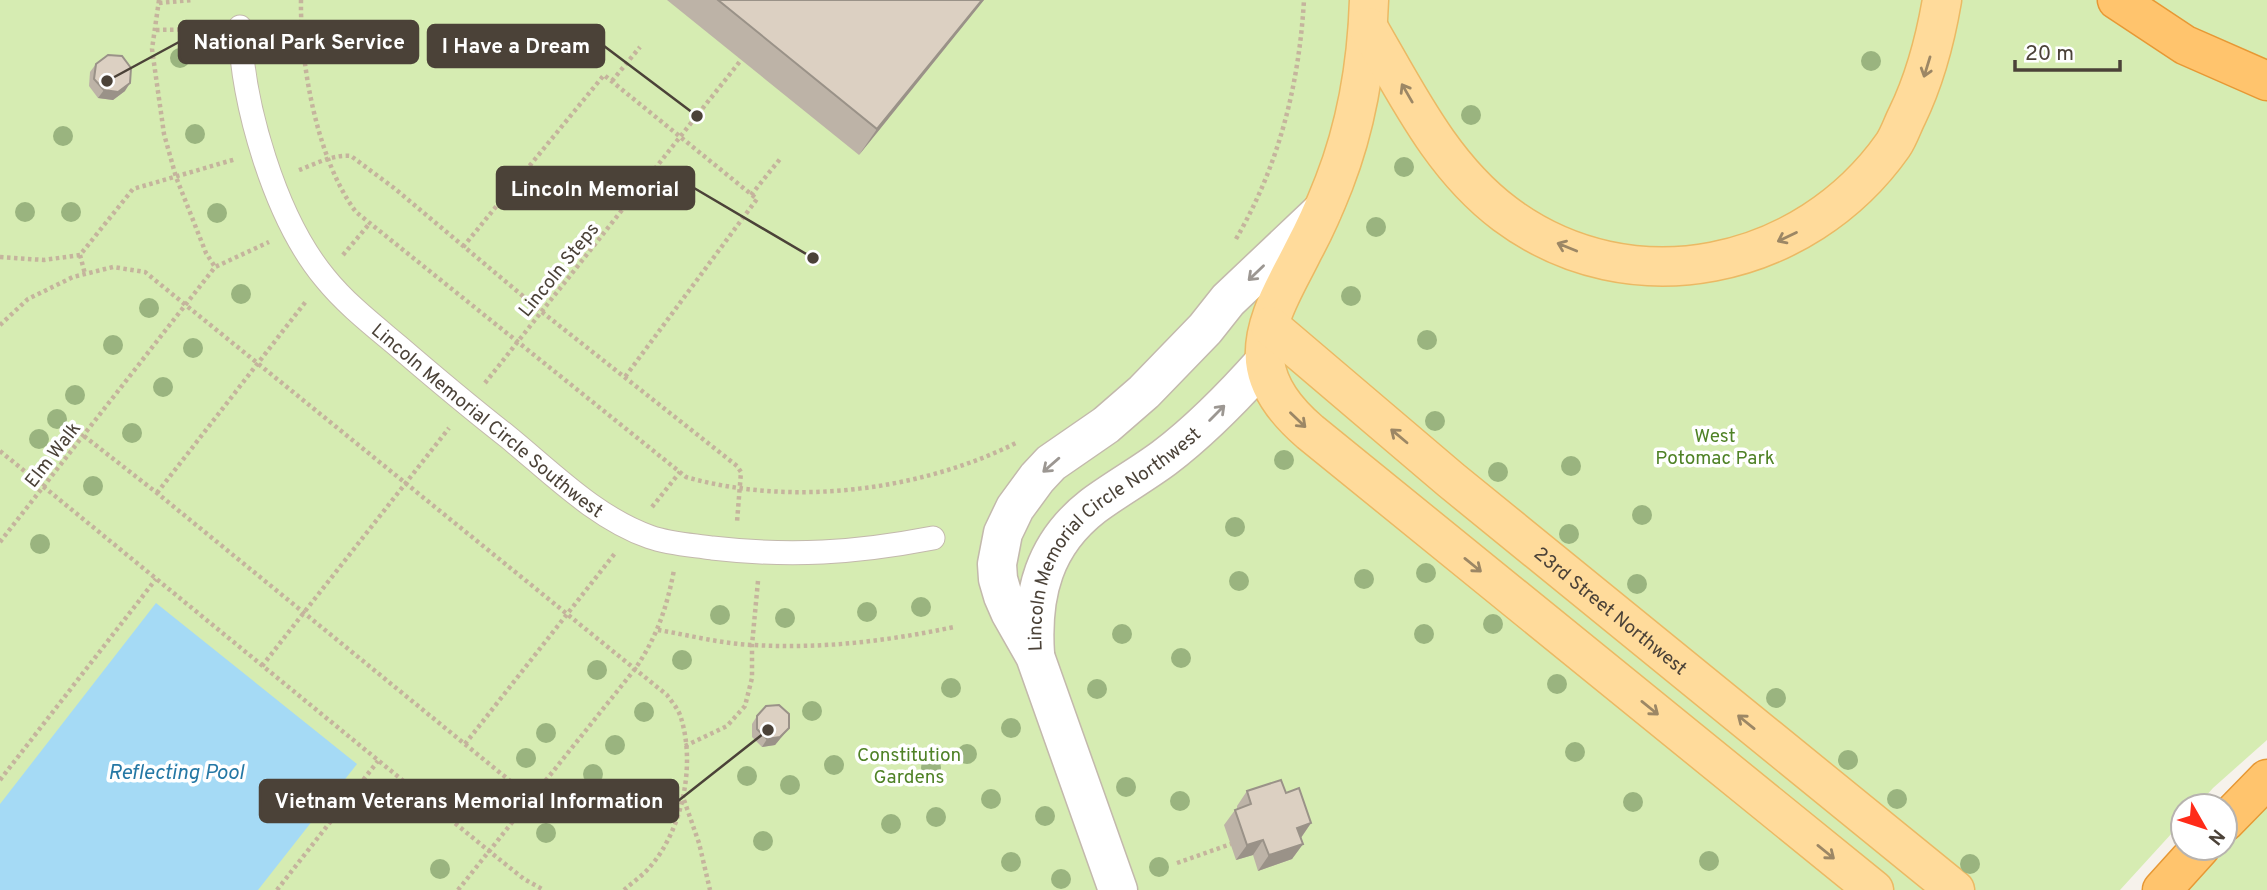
<svg xmlns="http://www.w3.org/2000/svg" width="2267" height="890" viewBox="0 0 2267 890" font-family="Overpass,sans-serif">
  <style>
    .green { fill: #d6ecb2 }
    .water { fill: #a5daf5 }
    .lines { fill: none; stroke-linecap: round; stroke-linejoin: round }
    .pedestrian-casing { stroke: #c3b9ac; stroke-width: 25 }
    .tertiary-casing { stroke: #c3b9ac; stroke-width: 41 }
    .primary-casing { stroke: #ebb964; stroke-width: 41 }
    .motorway-casing { stroke: #e79834; stroke-width: 41 }
    .path { stroke: #c5b49d; stroke-width: 4.5; stroke-dasharray: 3.5 3.5; stroke-linecap: butt }
    .pedestrian { stroke: #fff; stroke-width: 23 }
    .tertiary { stroke: #fff; stroke-width: 38 }
    .primary { stroke: #ffdb9b; stroke-width: 38 }
    .motorway { stroke: #ffc46d; stroke-width: 38 }
    .tree { fill: #9ab47f }
    .wall { fill: #bdb3a7 }
    .shaded-wall { fill: #9a9288 }
    .building { fill: #dcd0c2; stroke: #9a9288; stroke-width: 2 }
    .oneway { stroke: #9c8765 }
    .oneway2 { stroke: #9c9792 }
    .labels { text-anchor: middle; stroke-width: 7; stroke-linejoin: round; paint-order: stroke }
    .street-label { font-size: 19px; fill: #4b4238; stroke: #fff }
    .park-label { font-size: 19px; fill: #4f8226; stroke: #fff }
    .water-label { font-size: 21px; font-style: italic; fill: #2578a5; stroke: #fff }
    .leader { fill: none; stroke: #4b4238; stroke-width: 2.5 }
    .callout-dot { fill: #4b4238; stroke: #fff; stroke-width: 2.5 }
    .callout { fill: #4b4238; stroke: #4b4238; stroke-width: 2.5 }
    .callout-label { font-size: 21px; text-anchor: middle; font-weight: bold; fill: #fff }
  </style>
  <rect width="100%" height="100%" fill="#f6f2eb"/>
  <g class="green">
    <path d="M0 0H2267V740L2213 788 2197 806H2183V821L2120 890H0Z"/>
    <path d="M2267 779V890H2162L2200 848H2225V822Z"/>
  </g>
  <path class="water" d="M156 603 357 764 258 890H0V804Z"/>
  <g class="lines">
    <defs>
      <g id="pedestrian">
        <path id="s1" d="M240 27C242 104 275 218 325 278 346 304 373 325 398 346 434 377 471 408 508 437 552 473 596 518 650 537 670 544 692 545 712 548 791 557 855 553 933 538"/>
      </g>
      <g id="tertiary">
        <path id="s2" d="M1035 654C1031 594 1044 544 1093 506 1116 489 1141 475 1164 458 1202 429 1234 396 1265 361"/>
        <path d="M1118 890 1035 656 1010 612 1003 596 998 579 997 564 1003 533 1015 508 1037 478 1051 463 1106 425 1144 392 1205 329 1228 300 1322 211"/>
      </g>
      <g id="primary">
        <path d="M1369 0C1367 63 1357 124 1334 183 1325 206 1315 229 1303 251 1287 284 1262 321 1265 361 1268 389 1289 414 1310 432L1874 890"/>
        <path d="M1368 27C1407 94 1442 167 1505 214 1631 308 1805 270 1893 145 1899 136 1902 126 1907 116 1925 79 1935 41 1942 0"/>
        <path id="s3" d="M1270 326 1451 480 1955 890"/>
      </g>
      <g id="motorway">
        <path d="M2117 0 2185 45 2267 81"/>
        <path d="M2225 822 2267 779"/>
        <path d="M2162 890 2200 848"/>
      </g>
    </defs>
    <use href="#pedestrian" class="pedestrian-casing"/>
    <use href="#tertiary" class="tertiary-casing"/>
    <use href="#primary" class="primary-casing"/>
    <use href="#motorway" class="motorway-casing"/>
    <g class="path">
      <path d="M159 0 152 49 164 134 176 177 206 253 215 267"/>
      <path d="M301 0C300 64 317 160 356 212L686 477C791 507 921 491 1018 442"/>
      <path d="M159 3 192 0"/>
      <path d="M269 25 301 22"/>
      <path d="M156 30 211 29"/>
      <path d="M612 81 640 47"/>
      <path d="M299 170C315 164 334 154 351 156L394 188 542 312 737 466 741 472 737 522"/>
      <path d="M751 195 780 159"/>
      <path d="M1236 239C1279 165 1299 85 1304 0"/>
      <path d="M463 247 604 75 757 199 625 377"/>
      <path d="M80 255 85 274"/>
      <path d="M343 255 370 223"/>
      <path d="M0 257 44 260 80 255 133 189 236 159"/>
      <path d="M0 325 28 299 73 277 113 267 145 272 667 695C672 702 679 710 681 718 696 766 682 831 649 868 642 876 632 883 624 890"/>
      <path d="M485 383 741 60"/>
      <path d="M84 436 157 493 531 798"/>
      <path d="M0 451 489 851 524 879 544 890"/>
      <path d="M157 493 307 300"/>
      <path d="M652 507 680 472"/>
      <path d="M0 542 215 267 269 242"/>
      <path d="M658 630C689 635 722 644 754 645 822 649 888 641 954 627"/>
      <path d="M262 666 449 428"/>
      <path d="M465 744 616 552"/>
      <path d="M685 746 727 726 745 706 752 678V645L758 581"/>
      <path d="M0 780 156 579"/>
      <path d="M684 800 699 843 710 890"/>
      <path d="M1177 863 1231 844"/>
      <path d="M277 890 378 761"/>
      <path d="M458 890 635 669C657 637 667 607 674 570"/>
    </g>
    <use href="#pedestrian" class="pedestrian"/>
    <use href="#tertiary" class="tertiary"/>
    <use href="#primary" class="primary"/>
    <use href="#motorway" class="motorway"/>
  </g>
  <g class="tree">
    <circle cx="180" cy="58" r="10"/>
    <circle cx="1871" cy="61" r="10"/>
    <circle cx="1471" cy="115" r="10"/>
    <circle cx="195" cy="134" r="10"/>
    <circle cx="63" cy="136" r="10"/>
    <circle cx="1404" cy="167" r="10"/>
    <circle cx="25" cy="212" r="10"/>
    <circle cx="71" cy="212" r="10"/>
    <circle cx="217" cy="213" r="10"/>
    <circle cx="1376" cy="227" r="10"/>
    <circle cx="241" cy="294" r="10"/>
    <circle cx="1351" cy="296" r="10"/>
    <circle cx="149" cy="308" r="10"/>
    <circle cx="1427" cy="340" r="10"/>
    <circle cx="113" cy="345" r="10"/>
    <circle cx="193" cy="348" r="10"/>
    <circle cx="163" cy="387" r="10"/>
    <circle cx="75" cy="395" r="10"/>
    <circle cx="57" cy="419" r="10"/>
    <circle cx="1435" cy="421" r="10"/>
    <circle cx="132" cy="433" r="10"/>
    <circle cx="39" cy="439" r="10"/>
    <circle cx="1284" cy="460" r="10"/>
    <circle cx="1571" cy="466" r="10"/>
    <circle cx="1498" cy="472" r="10"/>
    <circle cx="93" cy="486" r="10"/>
    <circle cx="1642" cy="515" r="10"/>
    <circle cx="1235" cy="527" r="10"/>
    <circle cx="1569" cy="534" r="10"/>
    <circle cx="40" cy="544" r="10"/>
    <circle cx="1426" cy="573" r="10"/>
    <circle cx="1364" cy="579" r="10"/>
    <circle cx="1239" cy="581" r="10"/>
    <circle cx="1637" cy="584" r="10"/>
    <circle cx="921" cy="607" r="10"/>
    <circle cx="867" cy="612" r="10"/>
    <circle cx="720" cy="615" r="10"/>
    <circle cx="785" cy="618" r="10"/>
    <circle cx="1493" cy="624" r="10"/>
    <circle cx="1122" cy="634" r="10"/>
    <circle cx="1424" cy="634" r="10"/>
    <circle cx="1181" cy="658" r="10"/>
    <circle cx="682" cy="660" r="10"/>
    <circle cx="597" cy="670" r="10"/>
    <circle cx="1557" cy="684" r="10"/>
    <circle cx="951" cy="688" r="10"/>
    <circle cx="1097" cy="689" r="10"/>
    <circle cx="1776" cy="698" r="10"/>
    <circle cx="812" cy="711" r="10"/>
    <circle cx="644" cy="712" r="10"/>
    <circle cx="1011" cy="728" r="10"/>
    <circle cx="546" cy="733" r="10"/>
    <circle cx="615" cy="745" r="10"/>
    <circle cx="1575" cy="752" r="10"/>
    <circle cx="967" cy="754" r="10"/>
    <circle cx="526" cy="758" r="10"/>
    <circle cx="1848" cy="760" r="10"/>
    <circle cx="834" cy="765" r="10"/>
    <circle cx="931" cy="768" r="10"/>
    <circle cx="593" cy="774" r="10"/>
    <circle cx="747" cy="776" r="10"/>
    <circle cx="790" cy="785" r="10"/>
    <circle cx="1126" cy="787" r="10"/>
    <circle cx="991" cy="799" r="10"/>
    <circle cx="1897" cy="799" r="10"/>
    <circle cx="1180" cy="801" r="10"/>
    <circle cx="1633" cy="802" r="10"/>
    <circle cx="1045" cy="816" r="10"/>
    <circle cx="936" cy="817" r="10"/>
    <circle cx="891" cy="824" r="10"/>
    <circle cx="546" cy="833" r="10"/>
    <circle cx="763" cy="841" r="10"/>
    <circle cx="1709" cy="861" r="10"/>
    <circle cx="1011" cy="862" r="10"/>
    <circle cx="1970" cy="864" r="10"/>
    <circle cx="1159" cy="867" r="10"/>
    <circle cx="440" cy="869" r="10"/>
    <circle cx="1061" cy="879" r="10"/>
  </g>
  <g class="wall">
    <path d="M667 0H984L859 155Z"/>
    <path d="M96 64 125 91 113 100 98 98 89 86 90 72Z"/>
    <path d="M757 716 789 728 775 745 762 747 752 737V724Z"/>
    <path d="M1247 791 1286 793 1311 823 1301 838 1303 844 1292 859 1258 871 1253 855 1236 860 1224 825 1235 810 1237 809V806Z"/>
  </g>
  <g class="shaded-wall">
    <path d="M982 0H984L859 155 877 129Z"/>
    <path d="M130 83 125 91 113 100 98 98 104 90Z"/>
    <path d="M789 728 775 745 762 747 767 739Z"/>
    <path d="M1311 823 1300 839 1297 828Z"/>
    <path d="M1263 840 1253 855 1236 860 1247 845Z"/>
    <path d="M1303 844 1292 859 1258 871 1269 855Z"/>
  </g>
  <g class="building">
    <path d="M718 0H982L877 129Z"/>
    <path d="M108 55 122 56 131 68 130 83 118 92 104 90 94 79 96 64Z"/>
    <path d="M779 705 789 714V728L780 737 767 739 757 729V716L766 706Z"/>
    <path d="M1281 780 1286 793 1299 788 1311 823 1297 828 1303 844 1269 855 1263 840 1247 845 1235 810 1251 804 1247 791Z"/>
  </g>
  <defs><path id="oneway-shaft" d="M-6 0H5M1.5-3L5.5 0L1.5 3" fill="none" stroke-width="1.6" stroke-linecap="round" stroke-linejoin="round" transform="scale(1.75)"/></defs>
  <g class="oneway">
    <use href="#oneway-shaft" transform="translate(1927 67) rotate(107)"/>
    <use href="#oneway-shaft" transform="translate(1407 93) rotate(-120)"/>
    <use href="#oneway-shaft" transform="translate(1787 237) rotate(154)"/>
    <use href="#oneway-shaft" transform="translate(1567 247) rotate(-158)"/>
    <use href="#oneway-shaft" transform="translate(1298 420) rotate(44)"/>
    <use href="#oneway-shaft" transform="translate(1399 436) rotate(-140)"/>
    <use href="#oneway-shaft" transform="translate(1473 565) rotate(39)"/>
    <use href="#oneway-shaft" transform="translate(1650 708) rotate(39)"/>
    <use href="#oneway-shaft" transform="translate(1746 722) rotate(-141)"/>
    <use href="#oneway-shaft" transform="translate(1826 852) rotate(39)"/>
  </g>
  <g class="oneway2">
    <use href="#oneway-shaft" transform="translate(1256 273) rotate(136)"/>
    <use href="#oneway-shaft" transform="translate(1217 413) rotate(-45)"/>
    <use href="#oneway-shaft" transform="translate(1051 465) rotate(139)"/>
  </g>
  <g class="labels">
    <g class="street-label">
      <text transform="translate(558 269) rotate(-51)" y="7">Lincoln Steps</text>
      <text dy="7" stroke="none"><textPath href="#s1" startOffset="485">Lincoln Memorial Circle Southwest</textPath></text>
      <text transform="translate(52 454) rotate(-52)" y="7">Elm Walk</text>
      <text dy="7" stroke="none"><textPath href="#s2" startOffset="149">Lincoln Memorial Circle Northwest</textPath></text>
      <text dy="7" stroke="none"><textPath href="#s3" startOffset="444">23rd Street Northwest</textPath></text>
    </g>
    <g class="park-label">
      <text x="1715" y="442">West<tspan x="1715" dy="22">Potomac Park</tspan></text>
      <text x="909" y="761">Constitution<tspan x="909" dy="22">Gardens</tspan></text>
    </g>
    <g class="water-label">
      <text x="176" y="779">Reflecting Pool</text>
    </g>
  </g>
  <path class="leader" d="M107 81L179 42M697 116L604 46M813 258L694 188M768 730L678 801"/>
  <g class="callout-dot">
    <circle cx="107" cy="81" r="7"/>
    <circle cx="697" cy="116" r="7"/>
    <circle cx="813" cy="258" r="7"/>
    <circle cx="768" cy="730" r="7"/>
  </g>
  <g class="callout">
    <rect x="179" y="21" width="239" height="42" rx="7"/>
    <rect x="428" y="25" width="176" height="42" rx="7"/>
    <rect x="497" y="167" width="197" height="42" rx="7"/>
    <rect x="260" y="780" width="418" height="42" rx="7"/>
  </g>
  <g class="callout-label">
    <text x="299" y="49">National Park Service</text>
    <text x="516" y="53">I Have a Dream</text>
    <text x="595" y="196">Lincoln Memorial</text>
    <text x="469" y="808">Vietnam Veterans Memorial Information</text>
  </g>
  <g transform="translate(2204 827) rotate(129)"><circle r="33" fill="#ffffff" stroke="#b7b3af" stroke-width="2"/>
  <path d="M0-5L12 26L0 18L-12 26Z" fill="#ff2b19"/>
  <text y="-10" font-size="19" font-weight="bold" text-anchor="middle" fill="#4b4238">N</text>
  </g>
  <path d="M2015 60v10h105v-10" fill="none" stroke="#4b4238" stroke-width="3.5"/>
  <text x="2025" y="60" font-size="21" fill="#4b4238" stroke="#ffffff" stroke-width="5" paint-order="stroke">20 m</text>
</svg>
